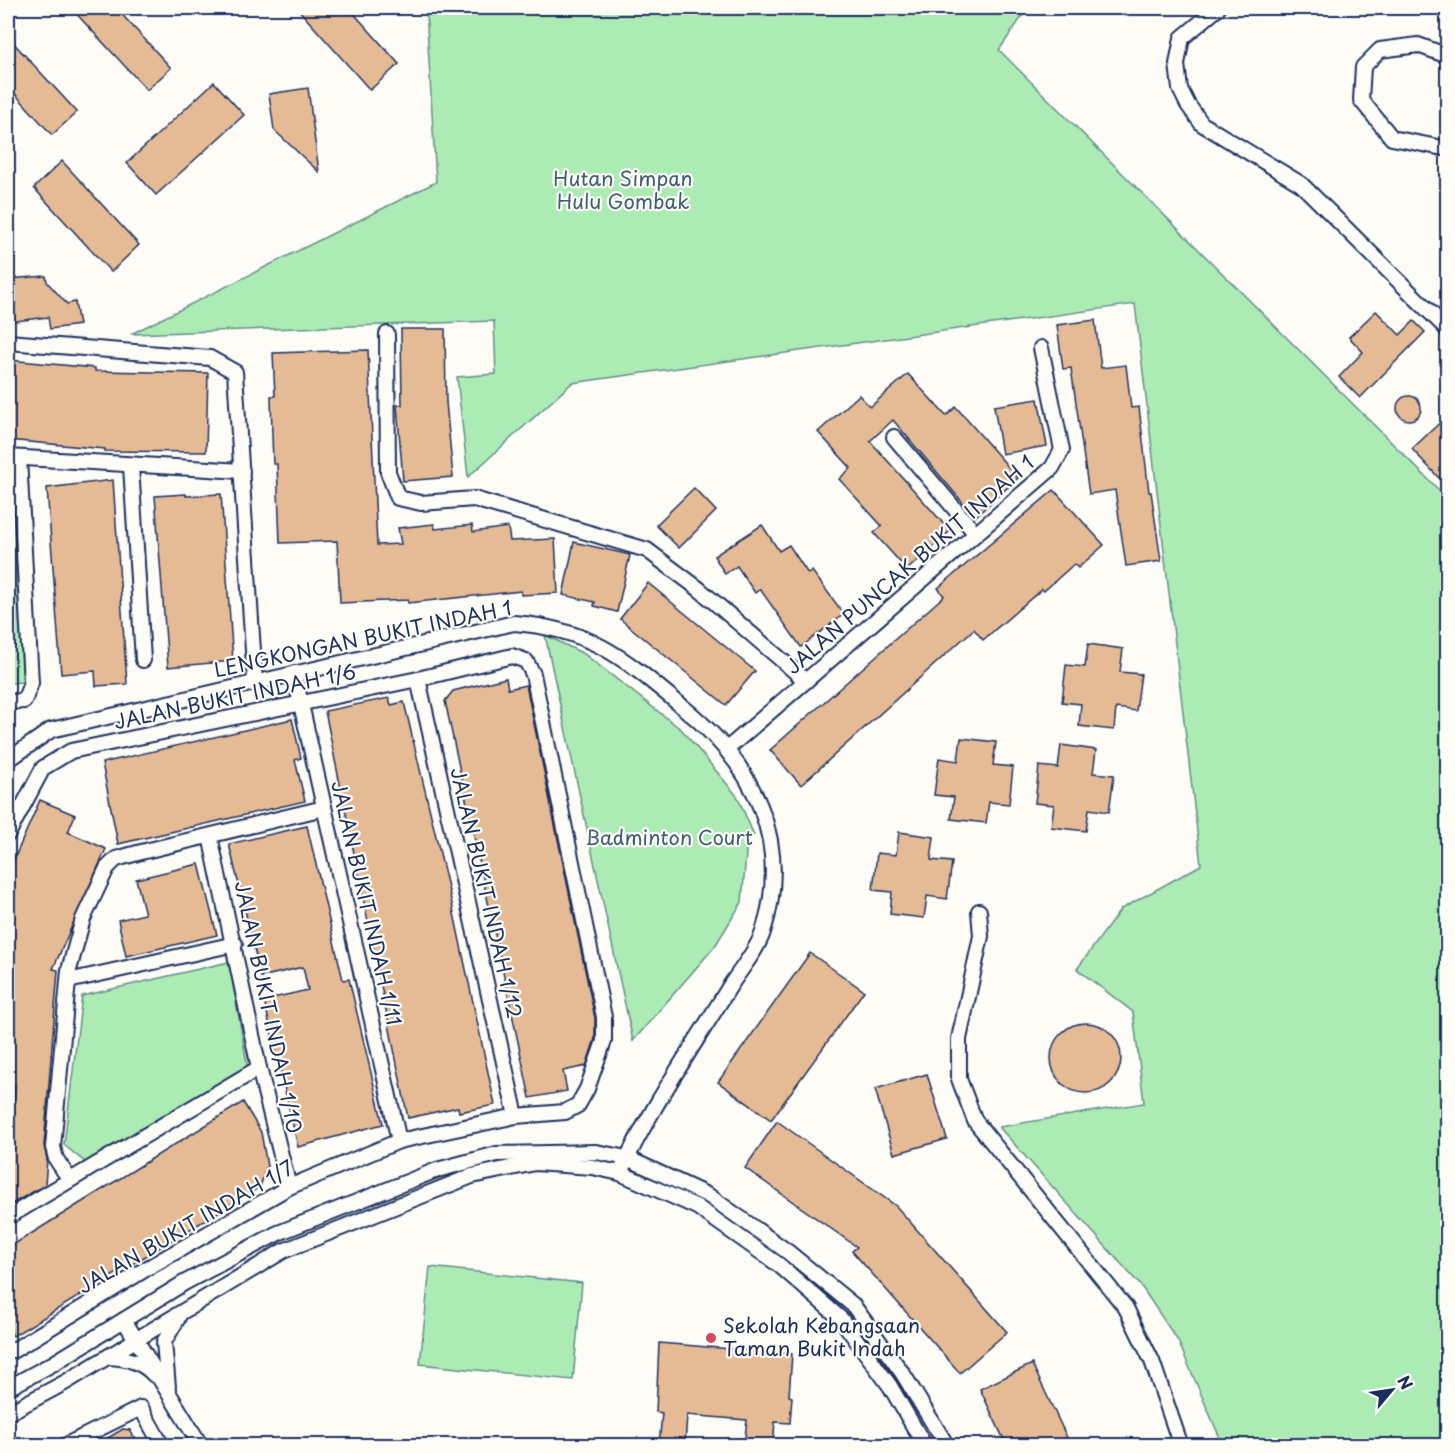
<svg xmlns="http://www.w3.org/2000/svg" width="1455" height="1453" viewBox="0 0 1455 1453" font-family="'Playpen Sans',sans-serif">
  <style>
    .green { fill: #acecb4; stroke: #648e89; stroke-width: 1.5 }
    .building { fill: #e5bb95; stroke: #1b2f5e; stroke-width: 1.5 }
    .lines { fill: none; stroke-linecap: round; stroke-linejoin: round }
    .minor-casing { stroke: #1b2f5e; stroke-width: 18 }
    .minor { stroke: #fdfcf7; stroke-width: 14 }
    .poi-dot { fill: #d1495b; stroke: #fdfcf7; stroke-width: 2 }
    .labels { text-anchor: middle; stroke-width: 4.5; stroke-linejoin: round; paint-order: stroke }
    .park-label { font-size: 20px; fill: #3f5e74; stroke: #fdfcf7 }
    .street-label { font-size: 20px; fill: #1b2f5e; stroke: #fdfcf7 }
    .poi-label { font-size: 20px; fill: #1b2f5e; stroke: #fdfcf7; text-anchor: start }
  </style>
  <rect width="100%" height="100%" fill="#fdfcf7"/>
  <filter id="ink" filterUnits="userSpaceOnUse"><feTurbulence type="fractalNoise" baseFrequency=".0167" numOctaves="2"/><feDisplacementMap in="SourceGraphic" scale="12" xChannelSelector="R" yChannelSelector="G"/><feConvolveMatrix kernelMatrix="1 2 1 2 8 2 1 2 1" color-interpolation-filters="sRGB"/></filter>
  <g filter="url(#ink)">
    <g class="green">
      <path d="M426 8H1028L999 50 1447 498V1445H1223L1178 1341 1141 1286 999 1127 1144 1103 1133 1012 1077 969 1121 909 1201 865 1135 304 572 383 468 477 457 377 496 374 494 321 131 334 436 182Z"/>
      <path d="M8 476 11 480 23 682 10 683 8 680Z"/>
      <path d="M545 635 584 654 682 730 737 796 754 835 747 841 742 902 715 946 633 1041Z"/>
      <path d="M229 962 248 1069 86 1163 64 1145 82 996Z"/>
      <path d="M430 1267 582 1283 573 1380 420 1364Z"/>
    </g>
    <g class="building">
      <path d="M71 8H116L171 68 147 90Z"/>
      <path d="M297 8H349L399 64 370 90Z"/>
      <path d="M8 37 77 112 52 135 8 86Z"/>
      <path d="M214 82 244 115 156 195 127 163Z"/>
      <path d="M308 88 319 172 274 130 269 94Z"/>
      <path d="M62 161 139 245 111 272 34 188Z"/>
      <path d="M46 276 47 282 67 304 75 302 79 325 50 329 48 317 8 322V279Z"/>
      <path d="M1376 311 1400 335 1414 321 1425 332 1360 398 1339 377 1363 352 1349 337Z"/>
      <path d="M1095 320 1101 368 1126 365 1131 408 1139 407 1149 492H1151L1161 561 1126 566 1115 490 1089 494 1071 368 1063 369 1057 325Z"/>
      <path d="M401 329H445L446 402 453 477 403 481 397 405H402Z"/>
      <path d="M368 350 377 545 401 544 398 528 434 524 435 529 472 525 473 532 508 527 510 541 555 539 558 593 521 595V591L408 603V600L340 603 337 541 280 543 277 464H273L272 435 271 396H275L273 353Z"/>
      <path d="M8 360 95 368V371L208 373 206 452 105 451V449L8 440Z"/>
      <path d="M908 374 946 416 956 407 1018 478 975 517 893 420 870 441 950 531 907 570 874 533 882 526 839 479 851 468 818 432 859 395 870 407Z"/>
      <circle cx="1409" cy="408" r="12"/>
      <path d="M1038 399 1047 446 1002 454 994 406Z"/>
      <path d="M1448 415V470L1439 478 1412 449Z"/>
      <path d="M113 480 127 684 96 686 95 671 61 674 47 488Z"/>
      <path d="M694 488 716 511 679 548 656 525Z"/>
      <path d="M1054 490 1104 545 1078 568 1074 564 1044 591 1042 589 983 640 974 629 801 785 770 750 944 596 938 588Z"/>
      <path d="M186 494V496L221 494 233 661 168 667 155 496Z"/>
      <path d="M762 525 779 551 789 545 808 574 812 571 844 614 801 647 760 589 755 593 737 566 725 574 714 556Z"/>
      <path d="M574 542 630 555 617 612 594 606 595 602 563 595Z"/>
      <path d="M648 583 755 671 726 705 620 619Z"/>
      <path d="M1088 644 1123 649 1120 672 1141 674 1136 711 1116 708 1114 730 1079 726 1081 704 1062 702 1066 665 1085 667Z"/>
      <path d="M506 678 508 689 526 685 595 1018V1039L586 1066 563 1071 567 1091 530 1098 445 701 453 691Z"/>
      <path d="M389 698 391 705 404 702 452 904 495 1105 459 1112 458 1107 408 1118 325 711Z"/>
      <path d="M292 719 301 758 295 760 305 801 118 844 102 763Z"/>
      <path d="M961 738 996 742 993 765 1013 767 1009 804 989 802 986 823 951 819 954 797 934 795 939 758 958 761Z"/>
      <path d="M1061 745 1096 750 1093 773 1114 775 1109 812 1089 809 1086 831 1051 827 1054 805 1035 803 1039 766 1058 768Z"/>
      <path d="M40 800 75 815 68 832 106 849 53 969 58 970 44 1146 47 1159 45 1185 8 1206 15 1084H8V873Z"/>
      <path d="M307 826 343 980 349 979 383 1124 298 1147 264 1000 308 990 303 967 261 977 229 844Z"/>
      <path d="M899 832 934 837 931 860 952 862 947 899 927 896 924 918 890 914 892 892 873 890 877 853 896 855Z"/>
      <path d="M199 864 217 935 126 956 118 920 145 914 136 879Z"/>
      <path d="M810 953 864 991 771 1120 718 1082Z"/>
      <circle cx="1086" cy="1058" r="35"/>
      <path d="M927 1074 947 1139 894 1154 875 1089Z"/>
      <path d="M243 1102 261 1132 267 1166 260 1187 13 1336 8 1327V1248Z"/>
      <path d="M777 1121 896 1206 1007 1332 960 1373 852 1251 857 1247 745 1168Z"/>
      <path d="M659 1343 792 1354 789 1396 792 1397 790 1423 775 1422 773 1446H744L747 1420 687 1415 685 1446H659L662 1413 656 1412Z"/>
      <path d="M1032 1364 1071 1446H1007L980 1389Z"/>
      <path d="M123 1429 130 1430 136 1446H94Z"/>
    </g>
    <g class="lines">
      <defs>
        <g id="minor">
          <path d="M1218 8 1182 38 1177 64 1180 89 1188 105 1202 124 1301 184 1448 330"/>
          <path d="M1448 56 1418 45 1380 50 1363 67 1361 100 1392 138 1448 149"/>
          <path d="M387 334 388 472 398 498 421 503 474 499 647 550 699 589 806 681"/>
          <path d="M8 342 210 358 235 372 255 682"/>
          <path d="M894 437 976 534"/>
          <path d="M8 457 242 471"/>
          <path d="M131 466 143 660"/>
          <path d="M294 673 399 1141"/>
          <path d="M418 679 516 1116"/>
          <path d="M8 702 24 701 31 683 19 458"/>
          <path d="M727 749 1052 468 1062 450 1041 348"/>
          <path d="M8 760 51 730 514 623C593 629 626 660 684 708 754 765 792 842 763 932 757 951 739 971 728 989 693 1047 648 1112 620 1173"/>
          <path d="M8 834 43 768 71 751 418 679 512 656 526 661 533 674 604 1017V1041L587 1089 578 1105 565 1112 516 1116 399 1141 289 1187 144 1270 14 1350H8"/>
          <path d="M210 836 259 1068 289 1187"/>
          <path d="M979 911 981 936 959 1039V1079L975 1121 1126 1308 1152 1361 1181 1446"/>
          <path d="M68 981 235 944"/>
          <path d="M70 1180 56 1159 53 1147 69 970 83 919 107 868 116 859 141 852 324 808"/>
          <path d="M8 1217 259 1068"/>
          <path d="M124 1320 201 1446"/>
          <path d="M108 1357C126 1358 142 1361 154 1375"/>
          <path d="M168 1387 164 1342 178 1318"/>
          <path d="M8 1388 54 1363 184 1283 278 1233 437 1170 497 1154 596 1152 627 1158 709 1196 788 1252 853 1305 903 1374 947 1446"/>
          <path d="M8 1413 66 1382 283 1251 472 1176 535 1163 592 1167 620 1173 697 1207 779 1265 841 1319 890 1386 925 1446"/>
          <path d="M64 1446 141 1408 162 1446"/>
        </g>
      </defs>
      <use href="#minor" class="minor-casing"/>
      <use href="#minor" class="minor"/>
    </g>
  </g>
  <circle class="poi-dot" cx="711" cy="1338" r="6"/>
  <g class="labels">
    <g class="park-label">
      <text x="623" y="186">Hutan Simpan<tspan x="623" dy="23">Hulu Gombak</tspan></text>
      <text x="669" y="845">Badminton Court</text>
    </g>
    <g class="street-label">
      <text transform="translate(910 565) rotate(-41)" y="7">JALAN PUNCAK BUKIT INDAH 1</text>
      <text transform="translate(363 639) rotate(-12)" y="7">LENGKONGAN BUKIT INDAH 1</text>
      <text transform="translate(235 697) rotate(-12)" y="7">JALAN BUKIT INDAH 1/6</text>
      <text transform="translate(486 893) rotate(77)" y="7">JALAN BUKIT INDAH 1/12</text>
      <text transform="translate(366 903) rotate(77)" y="7">JALAN BUKIT INDAH 1/11</text>
      <text transform="translate(268 1007) rotate(78)" y="7">JALAN BUKIT INDAH 1/10</text>
      <text transform="translate(186 1227) rotate(-30)" y="7">JALAN BUKIT INDAH 1/7</text>
    </g>
    <g class="poi-label">
      <text x="723" y="1333">Sekolah Kebangsaan<tspan x="723" dy="23">Taman Bukit Indah</tspan></text>
    </g>
  </g>
  <rect width="1455" height="1453" fill="none" stroke="#fdfcf7" stroke-width="30"/>
  <rect x="15" y="15" width="1425" height="1423" fill="none" stroke="#1b2f5e" stroke-width="2" filter="url(#ink)"/>
  <g transform="translate(1392 1390) rotate(61)" stroke="#fdfcf7" stroke-width="4.5" paint-order="stroke">
  <path d="M0-4.5L10 22L0 15L-10 22Z" fill="#1b2f5e"/>
  <text y="-9" font-size="16" font-weight="bold" text-anchor="middle" fill="#1b2f5e">N</text>
  </g>
</svg>
